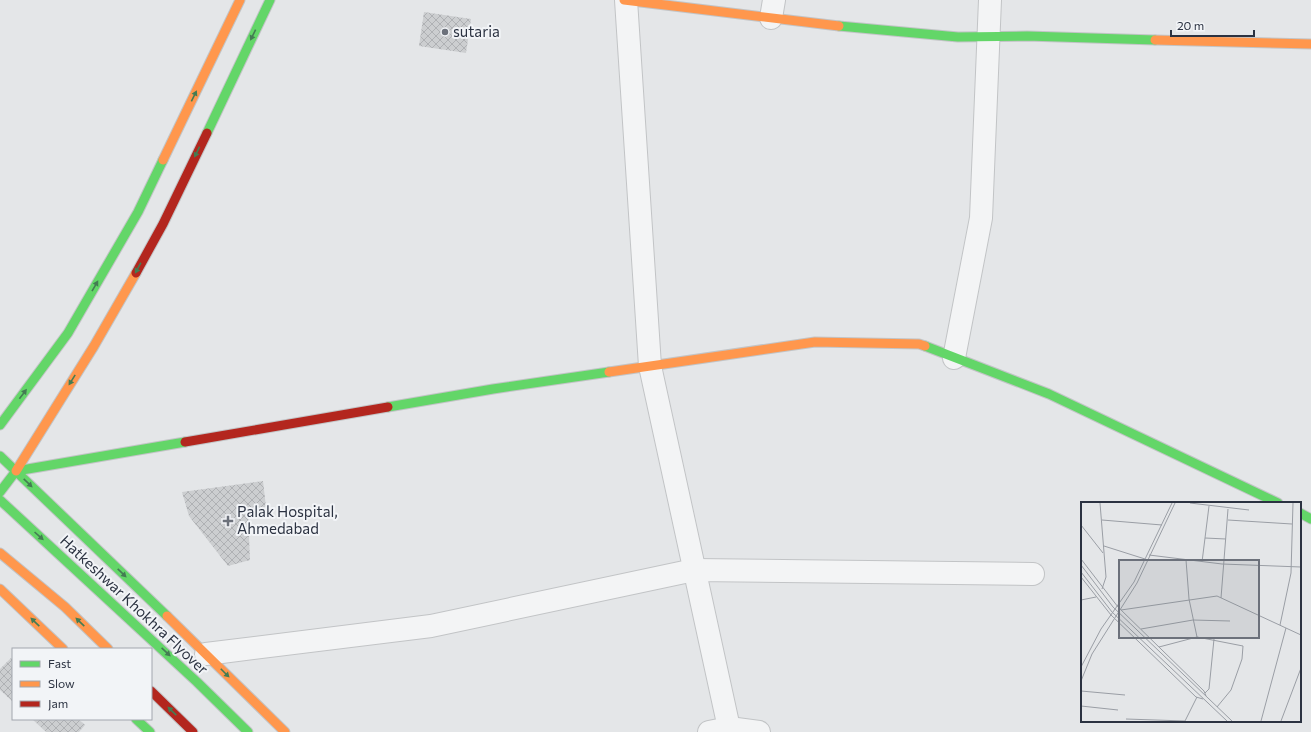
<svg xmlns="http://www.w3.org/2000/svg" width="1311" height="732" viewBox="0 0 1311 732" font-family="Commissioner,sans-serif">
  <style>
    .building { fill: url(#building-cross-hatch) }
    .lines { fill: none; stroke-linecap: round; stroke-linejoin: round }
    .street-casing { stroke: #c2c4c6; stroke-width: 24 }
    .fast-casing { stroke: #c2c4c6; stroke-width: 11 }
    .slow-casing { stroke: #c2c4c6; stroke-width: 11 }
    .jam-casing { stroke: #c2c4c6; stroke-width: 11 }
    .street { stroke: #f3f4f5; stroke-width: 22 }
    .fast { stroke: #63d668; stroke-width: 9 }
    .slow { stroke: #ff974d; stroke-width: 9 }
    .jam { stroke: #b3261e; stroke-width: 9 }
    .oneway { fill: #447c53 }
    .poi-dot { fill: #6c717b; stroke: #f2f4f7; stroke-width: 1.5 }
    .labels { text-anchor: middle; stroke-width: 4; stroke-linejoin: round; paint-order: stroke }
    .poi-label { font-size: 15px; fill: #2b3241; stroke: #f2f4f7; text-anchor: start }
    .street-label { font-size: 15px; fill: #2b3241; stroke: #f2f4f7 }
    .inset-road { fill: none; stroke: #9a9ea5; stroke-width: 1 }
    .view { fill: #6c717b; fill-opacity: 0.15; stroke: #6c717b; stroke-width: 2 }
    .inset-edge { fill: none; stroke: #2b3241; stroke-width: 2 }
  </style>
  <defs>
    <pattern id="building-cross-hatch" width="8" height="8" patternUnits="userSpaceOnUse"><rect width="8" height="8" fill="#ccced0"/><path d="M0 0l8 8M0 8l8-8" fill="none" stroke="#afb1b4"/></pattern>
  </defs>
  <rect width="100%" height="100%" fill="#e4e6e8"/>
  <g class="building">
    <path d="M424 12 471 19 466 53 419 46Z"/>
    <path d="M263 481 266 507 248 512 250 560 228 566 189 516 182 492Z"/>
    <path d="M11 658 13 659V702L0 690V669Z"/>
    <path d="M32 719H78L85 725 79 732H46Z"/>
  </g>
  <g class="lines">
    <defs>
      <g id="street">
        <path d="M626 0 650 366 729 728"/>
        <path d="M771 18 774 0"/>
        <path d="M954 358 981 218 990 0"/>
        <path d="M206 654 431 626 694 570 1033 574"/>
        <path d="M709 732 729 728 759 732"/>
      </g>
      <g id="fast">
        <path d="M839 26 958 37 1027 36 1155 40"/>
        <path d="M207 133 270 0"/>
        <path d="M925 346 1049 394 1278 503"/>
        <path d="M388 407 493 389 609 372"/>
        <path d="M0 425 68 333 138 212 163 160"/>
        <path d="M0 456 167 616"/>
        <path d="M0 492 16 471 185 442"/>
        <path d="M0 500 197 682 248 732"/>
        <path d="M1300 513 1311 519"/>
        <path d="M136 719 150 732"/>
      </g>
      <g id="slow">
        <path d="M624 0 839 26"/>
        <path d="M1155 40 1311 44"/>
        <path d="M163 160 240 0"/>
        <path d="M609 372 815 342 919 344 925 346"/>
        <path d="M16 471 94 346 136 273"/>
        <path d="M0 553 65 607 108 649"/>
        <path d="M0 589 63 649"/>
        <path d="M167 616 285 732"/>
      </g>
      <g id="jam">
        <path d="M136 273 163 224 207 133"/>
        <path d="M185 442 388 407"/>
        <path d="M151 691 193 732"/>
      </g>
    </defs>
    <use href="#street" class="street-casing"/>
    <use href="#fast" class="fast-casing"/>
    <use href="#slow" class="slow-casing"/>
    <use href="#jam" class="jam-casing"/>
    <use href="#street" class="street"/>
    <use href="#fast" class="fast"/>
    <use href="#slow" class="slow"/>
    <use href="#jam" class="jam"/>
  </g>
  <defs><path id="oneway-solid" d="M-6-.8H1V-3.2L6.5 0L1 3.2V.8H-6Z"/></defs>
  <g class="oneway">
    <use href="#oneway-solid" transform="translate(253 35) rotate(116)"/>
    <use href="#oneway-solid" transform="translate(194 96) rotate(-64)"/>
    <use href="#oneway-solid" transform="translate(197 152) rotate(116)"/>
    <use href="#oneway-solid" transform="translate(138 268) rotate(119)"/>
    <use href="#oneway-solid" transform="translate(95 286) rotate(-60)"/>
    <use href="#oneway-solid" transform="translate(72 380) rotate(122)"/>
    <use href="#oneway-solid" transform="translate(23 394) rotate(-53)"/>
    <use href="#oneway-solid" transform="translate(28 483) rotate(44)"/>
    <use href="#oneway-solid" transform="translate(39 536) rotate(42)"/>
    <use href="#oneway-solid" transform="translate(122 573) rotate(44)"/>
    <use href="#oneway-solid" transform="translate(35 622) rotate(-136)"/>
    <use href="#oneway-solid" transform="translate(80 622) rotate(-136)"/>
    <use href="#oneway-solid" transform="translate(166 652) rotate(43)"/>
    <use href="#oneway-solid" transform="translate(225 673) rotate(45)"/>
    <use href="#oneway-solid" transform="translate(172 711) rotate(-136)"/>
  </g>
  <g class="poi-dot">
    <circle cx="445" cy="32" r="4"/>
    <path d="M226 515h4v4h4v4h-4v4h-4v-4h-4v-4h4z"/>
  </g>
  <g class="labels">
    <g class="poi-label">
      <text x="453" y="37">sutaria</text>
      <text x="237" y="517">Palak Hospital,<tspan x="237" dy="17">Ahmedabad</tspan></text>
    </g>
    <g class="street-label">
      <text transform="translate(134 605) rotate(43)" y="5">Hatkeshwar Khokhra Flyover</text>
    </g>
  </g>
  <g transform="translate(1081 502)">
    <rect width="220" height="220" fill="#e4e6e8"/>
    <path class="inset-road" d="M19 1 25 75 21 87M109 1 168 8M21 18 81 23M147 18 211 22M0 23 22 51M124 36 145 37M23 44 64 57M68 53 141 62 220 65M0 57 37 105 123 189 125 194M105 58 108 97 116 135M121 60 128 4M0 63 32 105 151 219M0 70 31 110 146 219M0 75 30 113 115 195 122 197M140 96 147 7M0 98 15 95M40 108 136 94 220 133M199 123 210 71 212 1M60 127 112 118 149 119M78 145 116 135 162 144 161 157 150 188 136 205M0 165 20 127 53 80 91 1M0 179 11 152 56 81 94 1M0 189 44 193M124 191 128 187 133 137M0 204 37 208M45 217 104 219M104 219 116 195M180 219 205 126M200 219 220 166"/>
    <path class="view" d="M38 58H178V136H38Z"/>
    <rect width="220" height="220" class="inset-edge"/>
  </g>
  <rect x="12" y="648" width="140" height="72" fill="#f2f4f7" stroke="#a2a6ae"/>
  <rect x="20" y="661" width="20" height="6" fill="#63d668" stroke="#a2a6ae"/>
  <text x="48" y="668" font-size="12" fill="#2b3241">Fast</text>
  <rect x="20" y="681" width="20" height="6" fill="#ff974d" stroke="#a2a6ae"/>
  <text x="48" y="688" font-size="12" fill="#2b3241">Slow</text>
  <rect x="20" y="701" width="20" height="6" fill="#b3261e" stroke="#a2a6ae"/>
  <text x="48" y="708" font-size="12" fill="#2b3241">Jam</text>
  <path d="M1171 30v6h83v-6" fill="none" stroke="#2b3241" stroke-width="2"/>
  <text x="1177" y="30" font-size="12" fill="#2b3241" stroke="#f2f4f7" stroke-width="3" paint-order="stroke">20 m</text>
</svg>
